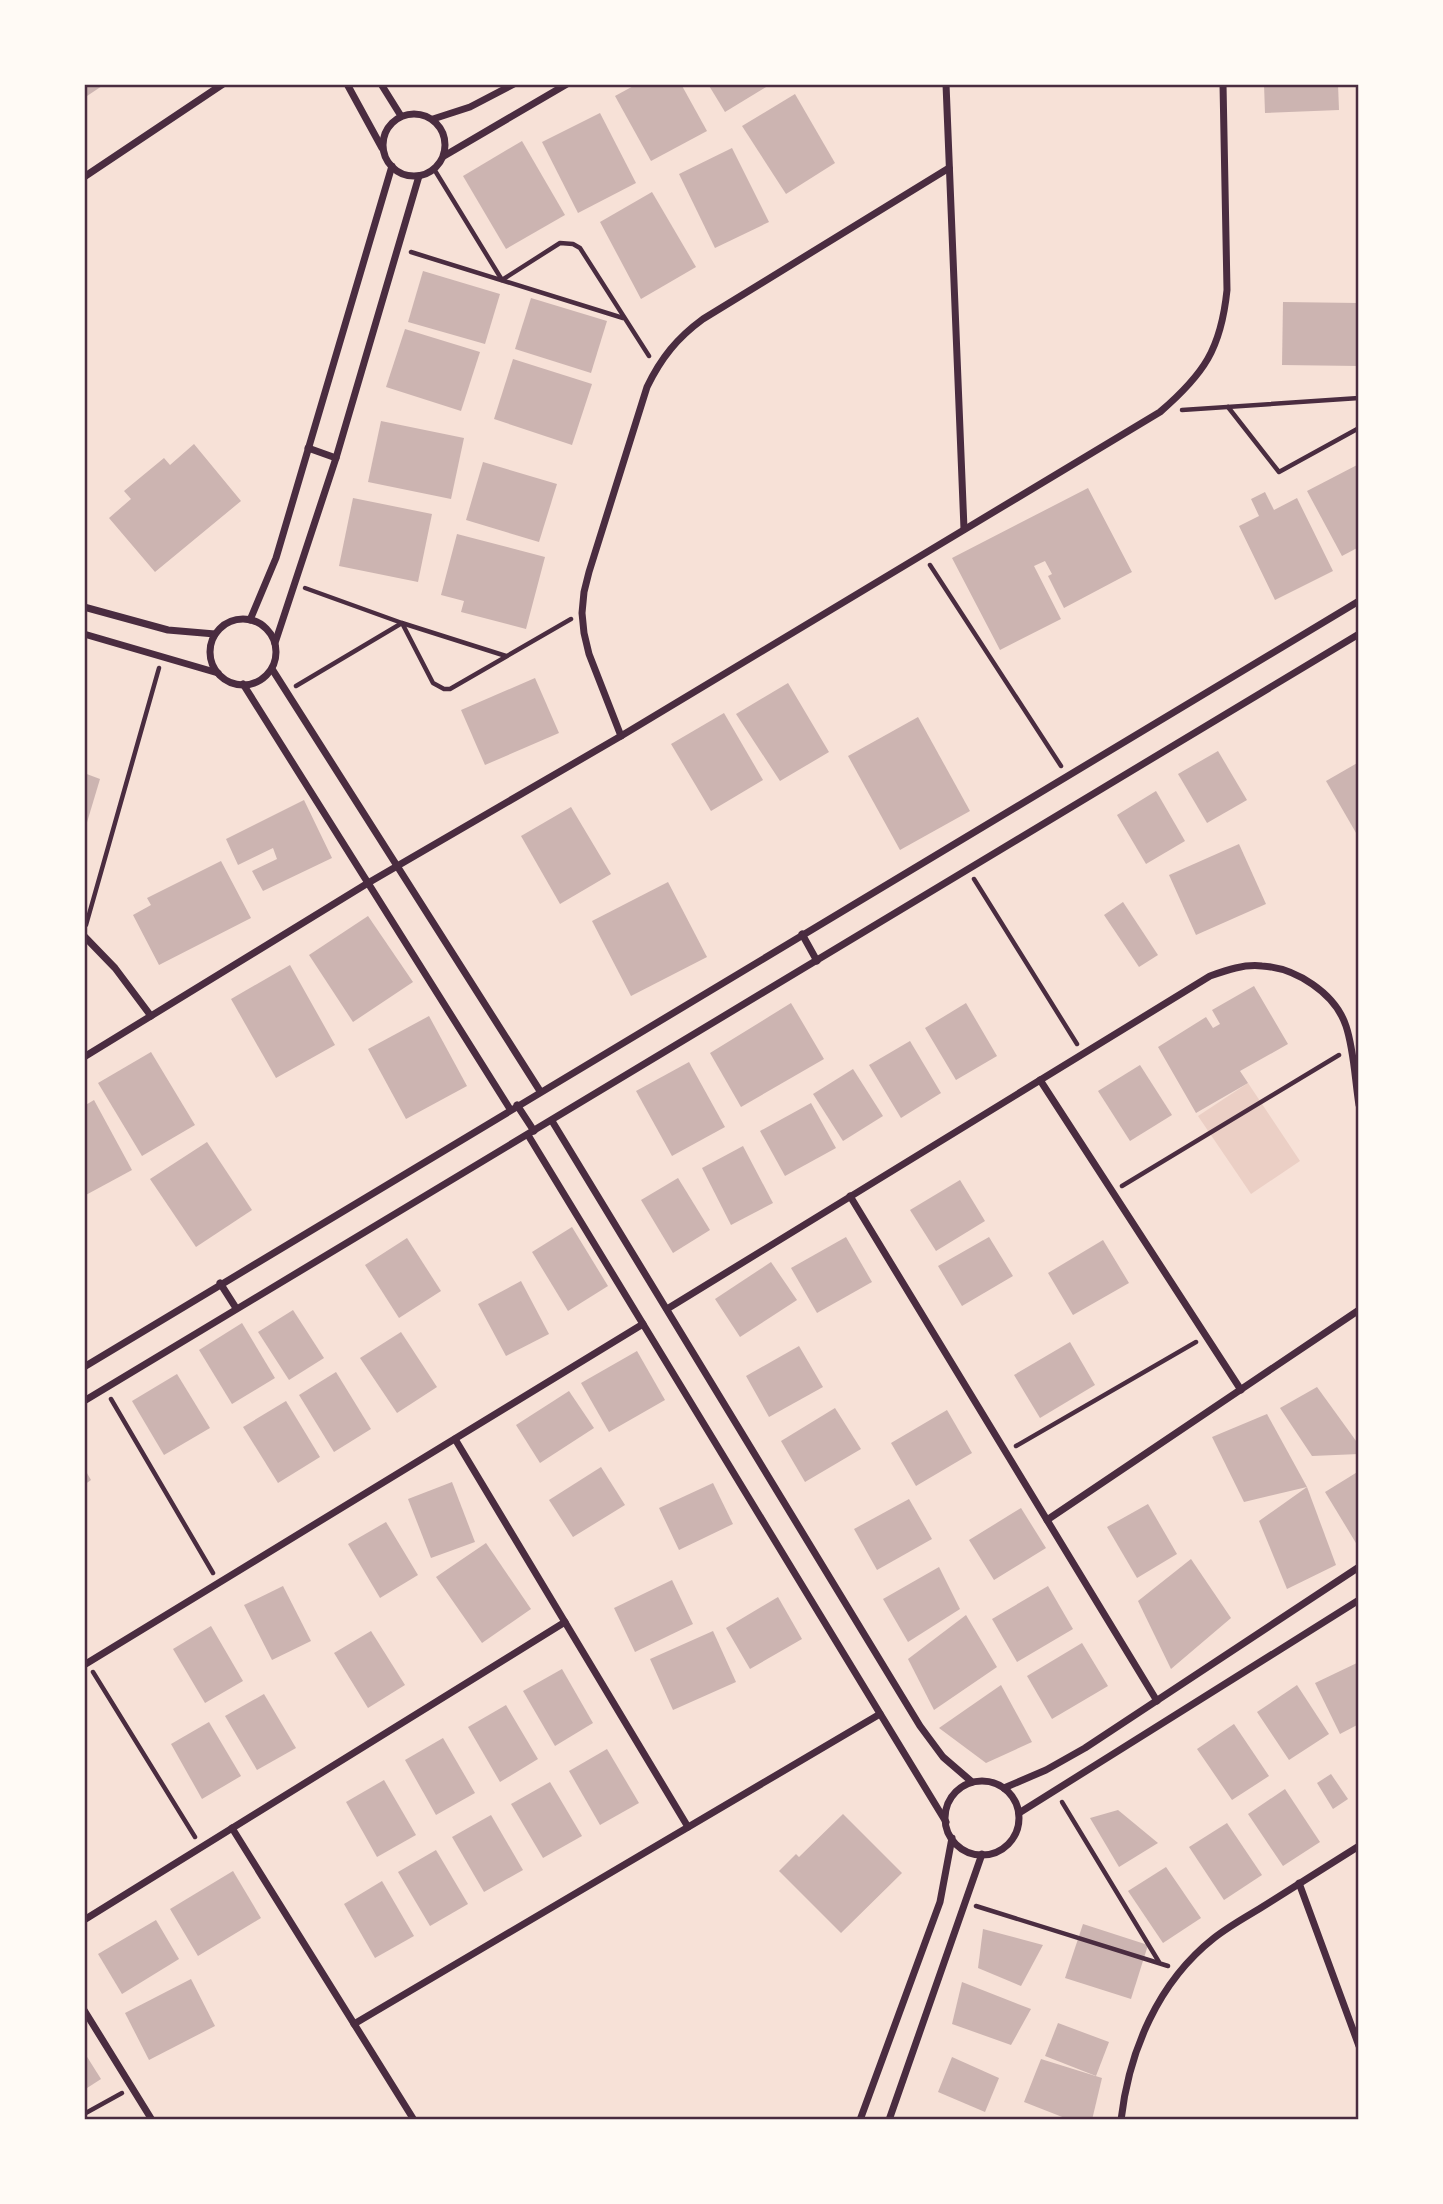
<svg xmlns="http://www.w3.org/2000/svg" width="1443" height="2204" viewBox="0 0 1443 2204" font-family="Overpass,sans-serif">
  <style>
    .green { fill: #ebcfc5 }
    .building { fill: #ccb4b1 }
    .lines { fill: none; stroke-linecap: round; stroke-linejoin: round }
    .path { stroke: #4a2c40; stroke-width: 4.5 }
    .minor { stroke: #4a2c40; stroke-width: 7 }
    .neatline { fill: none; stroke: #4a2c40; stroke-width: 2.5 }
  </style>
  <rect width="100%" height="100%" fill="#f7e1d7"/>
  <path class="green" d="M1248 1083 1300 1161 1251 1194 1198 1116Z"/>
  <g class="building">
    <path d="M84 84H105L84 98Z"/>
    <path d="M637 84H681L707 131 651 161 615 96Z"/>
    <path d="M708 84H771L725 112Z"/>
    <path d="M1264 84H1338L1339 110 1265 113Z"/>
    <path d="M795 94 835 163 786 194 742 126Z"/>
    <path d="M600 113 636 183 578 213 542 142Z"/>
    <path d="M522 141 565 215 506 249 463 176Z"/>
    <path d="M732 148 769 222 715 248 679 174Z"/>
    <path d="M652 192 696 267 641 299 600 222Z"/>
    <path d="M423 271 500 294 485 344 408 322Z"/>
    <path d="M531 298 607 321 591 373 515 349Z"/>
    <path d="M1283 302 1359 303V366L1282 365Z"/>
    <path d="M405 329 480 352 461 411 386 387Z"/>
    <path d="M513 359 592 384 572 445 494 419Z"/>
    <path d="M381 421 464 438 451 499 368 482Z"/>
    <path d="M194 444 241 501 155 572 109 518 131 499 124 491 164 458 170 465Z"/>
    <path d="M483 462 557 484 539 542 466 520Z"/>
    <path d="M1359 464V547L1342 556 1307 491Z"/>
    <path d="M1088 488 1132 572 1064 608 1048 576 1052 574 1045 561 1034 566 1061 619 1000 650 952 558Z"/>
    <path d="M1265 492 1274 510 1297 498 1333 571 1275 600 1239 526 1259 516 1251 499Z"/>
    <path d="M353 498 432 514 418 582 339 566Z"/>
    <path d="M457 534 545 557 526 629 461 612 464 601 441 595Z"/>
    <path d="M535 678 559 733 485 765 461 710Z"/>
    <path d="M788 683 829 752 780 781 736 714Z"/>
    <path d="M724 713 763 780 711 811 671 744Z"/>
    <path d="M918 717 970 811 900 850 848 756Z"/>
    <path d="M1218 751 1247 800 1207 823 1178 774Z"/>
    <path d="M1359 762V838L1326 781Z"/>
    <path d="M84 773 100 779 85 829H84Z"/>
    <path d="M1156 791 1185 841 1146 864 1117 815Z"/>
    <path d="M304 800 332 858 263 891 252 871 277 859 273 848 238 865 226 839Z"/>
    <path d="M571 807 611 874 560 904 521 836Z"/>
    <path d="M1239 844 1266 904 1196 935 1169 875Z"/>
    <path d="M221 861 251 918 159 965 133 915 151 905 147 898Z"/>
    <path d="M668 882 707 957 631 996 592 921Z"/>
    <path d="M1123 902 1158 955 1139 967 1104 915Z"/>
    <path d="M368 916 413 982 353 1022 309 955Z"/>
    <path d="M290 965 335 1045 276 1078 231 999Z"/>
    <path d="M1254 986 1288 1044 1240 1071 1248 1083 1196 1113 1158 1047 1206 1017 1213 1028 1220 1024 1212 1010Z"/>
    <path d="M791 1003 824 1059 741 1107 710 1053Z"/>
    <path d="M966 1003 997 1056 956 1080 925 1028Z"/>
    <path d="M429 1016 467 1086 406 1119 368 1049Z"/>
    <path d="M910 1041 941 1093 901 1118 869 1065Z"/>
    <path d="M151 1052 195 1125 142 1156 98 1083Z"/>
    <path d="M689 1062 725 1127 672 1156 636 1091Z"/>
    <path d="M1140 1065 1172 1115 1130 1141 1098 1091Z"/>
    <path d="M853 1069 883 1116 843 1141 813 1094Z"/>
    <path d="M94 1100 132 1170 84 1196V1106Z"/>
    <path d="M811 1103 836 1148 785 1176 760 1131Z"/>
    <path d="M207 1142 252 1210 196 1247 150 1179Z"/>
    <path d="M743 1146 773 1203 731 1225 702 1168Z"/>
    <path d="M678 1178 710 1230 673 1253 641 1200Z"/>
    <path d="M960 1180 985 1221 936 1251 910 1210Z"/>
    <path d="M572 1227 608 1286 568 1311 532 1252Z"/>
    <path d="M846 1237 872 1282 817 1313 791 1268Z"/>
    <path d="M989 1237 1013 1276 962 1306 938 1266Z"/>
    <path d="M407 1238 441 1291 399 1318 365 1265Z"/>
    <path d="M1103 1240 1129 1283 1073 1315 1048 1273Z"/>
    <path d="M771 1262 797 1300 740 1337 715 1299Z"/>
    <path d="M521 1281 549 1334 506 1356 478 1304Z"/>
    <path d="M293 1310 324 1358 289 1380 258 1332Z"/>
    <path d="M242 1323 275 1378 232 1404 199 1350Z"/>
    <path d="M401 1332 437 1387 397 1413 360 1358Z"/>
    <path d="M1070 1342 1095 1385 1040 1418 1014 1375Z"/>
    <path d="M799 1346 823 1387 769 1417 746 1376Z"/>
    <path d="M637 1351 665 1400 609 1432 581 1383Z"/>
    <path d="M336 1372 371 1429 334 1452 299 1395Z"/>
    <path d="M177 1374 210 1428 164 1455 132 1401Z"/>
    <path d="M1317 1387 1359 1445V1454L1312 1456 1280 1408Z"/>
    <path d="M569 1391 594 1428 540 1463 516 1425Z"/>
    <path d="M286 1401 320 1457 278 1483 243 1427Z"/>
    <path d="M835 1408 861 1449 805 1482 781 1441Z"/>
    <path d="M947 1410 972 1453 916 1486 891 1443Z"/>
    <path d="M1267 1414 1307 1487 1244 1502 1212 1437Z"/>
    <path d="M601 1467 625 1505 573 1537 549 1500Z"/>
    <path d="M84 1468 91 1480 84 1485Z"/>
    <path d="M1359 1471V1548L1325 1492Z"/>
    <path d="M452 1482 475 1542 431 1558 408 1499Z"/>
    <path d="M713 1483 733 1524 679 1550 659 1508Z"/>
    <path d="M1307 1487 1336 1565 1287 1589 1259 1521Z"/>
    <path d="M909 1499 932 1539 877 1570 854 1529Z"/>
    <path d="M1148 1504 1177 1554 1137 1578 1107 1527Z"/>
    <path d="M1021 1508 1046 1548 994 1580 969 1540Z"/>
    <path d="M386 1522 418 1575 380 1598 348 1544Z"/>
    <path d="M486 1543 531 1609 482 1643 436 1577Z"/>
    <path d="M1191 1559 1231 1618 1171 1669 1138 1601Z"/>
    <path d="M939 1567 960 1609 908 1642 883 1599Z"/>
    <path d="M672 1580 693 1624 635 1652 614 1608Z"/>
    <path d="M283 1586 311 1641 272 1660 244 1605Z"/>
    <path d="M1048 1586 1073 1629 1017 1662 992 1619Z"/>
    <path d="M778 1597 802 1639 750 1669 726 1628Z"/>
    <path d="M966 1615 997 1667 934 1710 908 1659Z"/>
    <path d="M211 1626 243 1681 205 1703 173 1649Z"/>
    <path d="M371 1631 405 1685 368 1708 334 1653Z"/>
    <path d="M713 1631 736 1682 673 1710 650 1659Z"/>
    <path d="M1082 1643 1108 1686 1052 1719 1027 1676Z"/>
    <path d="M1359 1662V1724L1340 1734 1315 1683Z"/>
    <path d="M562 1669 593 1723 555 1746 523 1691Z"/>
    <path d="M1001 1685 1032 1742 986 1763 939 1728Z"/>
    <path d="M1297 1685 1329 1734 1289 1760 1257 1712Z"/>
    <path d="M264 1694 296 1748 257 1770 225 1716Z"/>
    <path d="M506 1705 538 1759 500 1782 468 1727Z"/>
    <path d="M209 1722 241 1776 202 1799 171 1744Z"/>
    <path d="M1234 1724 1269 1776 1232 1800 1197 1749Z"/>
    <path d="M443 1738 475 1793 436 1815 405 1760Z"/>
    <path d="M607 1749 639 1803 600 1825 569 1771Z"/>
    <path d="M1331 1774 1348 1799 1333 1809 1317 1783Z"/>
    <path d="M384 1780 416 1835 377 1857 346 1802Z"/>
    <path d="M550 1782 582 1836 543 1858 511 1804Z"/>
    <path d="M1285 1789 1320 1842 1283 1866 1248 1814Z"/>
    <path d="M1118 1810 1158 1843 1119 1867 1090 1818Z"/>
    <path d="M843 1814 902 1873 841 1933 779 1871 796 1854 799 1857Z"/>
    <path d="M491 1815 523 1870 484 1892 452 1837Z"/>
    <path d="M1227 1823 1262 1875 1224 1900 1189 1847Z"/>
    <path d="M436 1850 468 1904 430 1926 398 1872Z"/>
    <path d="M1166 1867 1201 1918 1163 1943 1128 1891Z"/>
    <path d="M233 1871 261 1918 198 1956 170 1909Z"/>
    <path d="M382 1881 414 1936 375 1958 344 1904Z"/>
    <path d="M156 1920 179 1959 122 1994 98 1954Z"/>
    <path d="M1083 1924 1148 1945 1131 1999 1065 1978Z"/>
    <path d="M983 1929 1043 1945 1021 1986 978 1968Z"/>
    <path d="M191 1979 215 2026 149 2060 125 2013Z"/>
    <path d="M962 1982 1031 2009 1011 2045 952 2024Z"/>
    <path d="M1058 2023 1109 2042 1096 2076 1045 2056Z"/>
    <path d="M84 2052 101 2079 84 2090Z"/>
    <path d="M952 2057 999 2078 985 2112 938 2092Z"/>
    <path d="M1041 2059 1102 2078 1092 2120H1070L1024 2102Z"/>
  </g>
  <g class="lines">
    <g class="path">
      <path d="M434 169 502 280 560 243 573 244 580 248 649 356"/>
      <path d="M411 252 623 318"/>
      <path d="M1228 407 1279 472 1359 428"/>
      <path d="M1182 410 1359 398"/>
      <path d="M930 565 1061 766"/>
      <path d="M305 588 402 623 506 656"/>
      <path d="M296 686 402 623 433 683 444 689H450L571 619"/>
      <path d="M974 879 1077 1044"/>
      <path d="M86 925 159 668"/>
      <path d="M1122 1186 1339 1055"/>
      <path d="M111 1399 213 1573"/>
      <path d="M1016 1446 1196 1342"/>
      <path d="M93 1672 195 1837"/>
      <path d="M1062 1802 1159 1962"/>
      <path d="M976 1906 1168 1966"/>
      <path d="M84 2114 122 2093"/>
    </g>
    <g class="minor">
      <path d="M347 84 382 148"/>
      <path d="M381 84 401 116"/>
      <path d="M946 84 964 529"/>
      <circle cx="414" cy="145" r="31"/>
      <path d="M433 119 470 107 514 84"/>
      <path d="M444 156 567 84"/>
      <path d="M84 177 223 84"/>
      <path d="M308 448 336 458"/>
      <path d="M84 607 168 630 215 634"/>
      <circle cx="243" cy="652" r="33"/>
      <path d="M250 620 276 558 392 166"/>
      <path d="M84 634 218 673"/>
      <path d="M275 643 336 458 419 176"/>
      <path d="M272 669 540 1091"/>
      <path d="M243 684 510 1109"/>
      <path d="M621 736 589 654 584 633 582 613 584 592 589 572 647 387C661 358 677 338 703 319L949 168"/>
      <path d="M802 934 817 961"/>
      <path d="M84 936 115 968 151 1016"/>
      <path d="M84 1057 368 883 621 736 1160 412C1204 374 1221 349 1227 290L1223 84"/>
      <path d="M1040 1080 1241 1390"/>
      <path d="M517 1105 534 1131"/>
      <path d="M552 1121 920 1726 943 1757 972 1782"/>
      <path d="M528 1135 946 1822"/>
      <path d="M850 1196 1157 1701"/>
      <path d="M220 1283 236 1308"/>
      <path d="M667 1309 1210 976C1227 970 1244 964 1262 966 1296 968 1335 993 1346 1026 1354 1050 1355 1080 1359 1105"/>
      <path d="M84 1367 1359 601"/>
      <path d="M84 1401 1359 634"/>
      <path d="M455 1439 688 1827"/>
      <path d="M1047 1520 1359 1310"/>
      <path d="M84 1665 643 1324"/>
      <circle cx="982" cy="1818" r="37"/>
      <path d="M1004 1788 1046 1770 1085 1748 1359 1567"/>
      <path d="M1019 1813 1359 1600"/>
      <path d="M232 1828 414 2120"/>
      <path d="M1299 1883 1359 2046"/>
      <path d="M84 1920 565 1622"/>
      <path d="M84 2010 152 2120"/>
      <path d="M354 2024 880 1714"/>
      <path d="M860 2120 940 1902 952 1838"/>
      <path d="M889 2120 982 1854"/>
      <path d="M1121 2120C1129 2051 1158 1982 1214 1938 1228 1927 1244 1918 1259 1909 1292 1888 1326 1867 1359 1846"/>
    </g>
  </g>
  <rect width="1443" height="2204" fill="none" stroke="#fffaf5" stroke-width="172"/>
  <rect x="86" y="86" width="1271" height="2032" class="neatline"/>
</svg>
